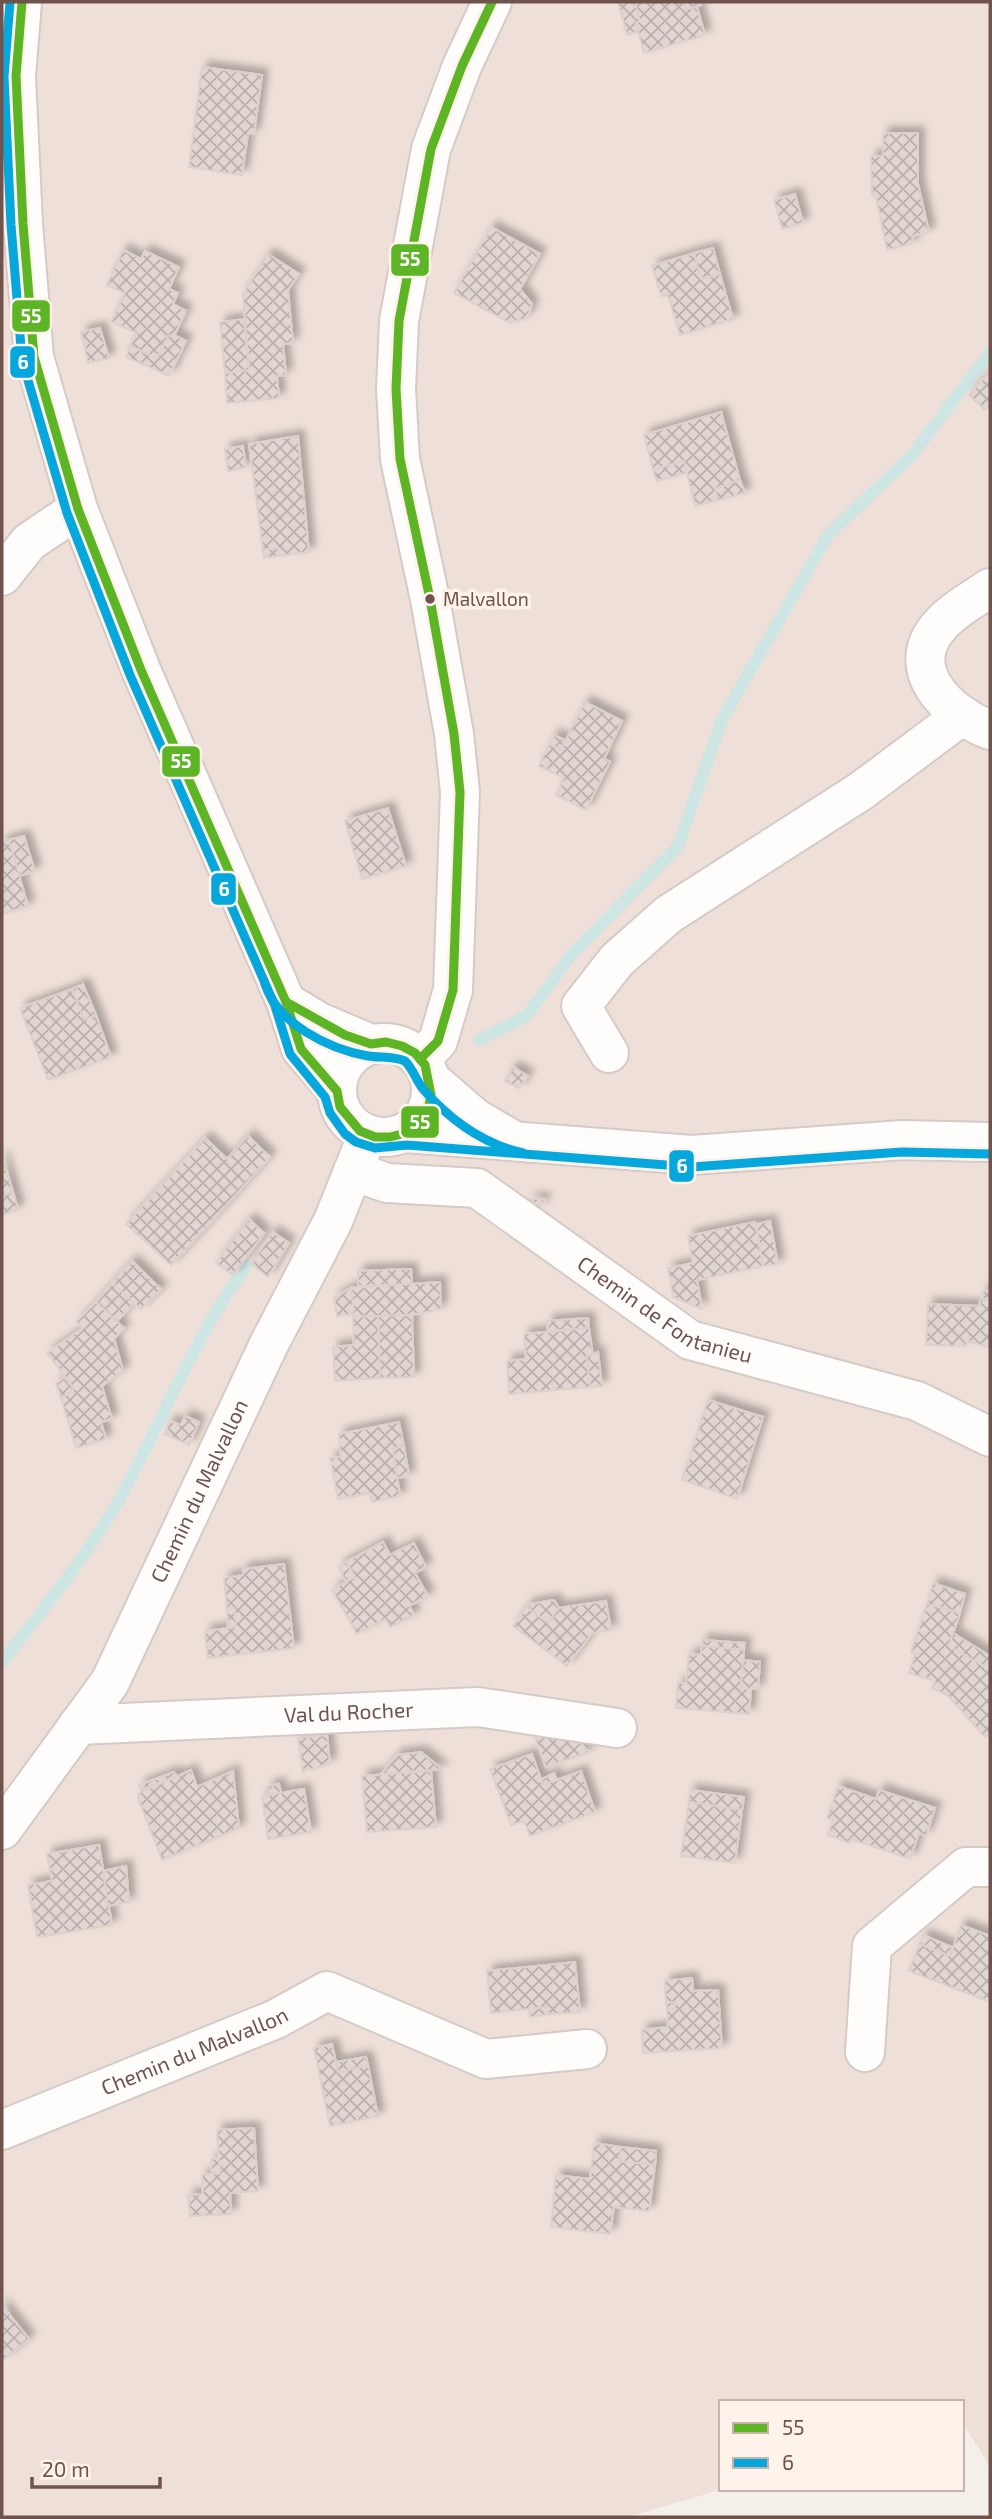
<svg xmlns="http://www.w3.org/2000/svg" width="992" height="2519" viewBox="0 0 992 2519" font-family="'Exo 2',sans-serif">
  <style>
    .residential { fill: #eee0d8 }
    .lines { fill: none; stroke-linecap: round; stroke-linejoin: round }
    .stream { stroke: #cde5e3; stroke-width: 12 }
    .building { fill: url(#building-cross-hatch); stroke: #ddd1cd; stroke-width: 2; filter: url(#shadow) }
    .minor-casing { stroke: #d4cbc7; stroke-width: 42 }
    .minor { stroke: #fefdfc; stroke-width: 38 }
    .bus-1-casing { stroke: #fdf3eb; stroke-width: 14 }
    .bus-2-casing { stroke: #fdf3eb; stroke-width: 14 }
    .bus-1 { stroke: #5db425; stroke-width: 9 }
    .bus-2 { stroke: #06a7dc; stroke-width: 9 }
    .bus-dot { fill: #70534d; stroke: #fdf3eb; stroke-width: 2.5 }
    .labels { text-anchor: middle; stroke-width: 7; stroke-linejoin: round; paint-order: stroke }
    .bus-label { font-size: 19px; fill: #70534d; stroke: #fdf3eb; text-anchor: start }
    .street-label { font-size: 21px; fill: #70534d; stroke: #fdf3eb }
    .line-badge { stroke: #fdf3eb; stroke-width: 2.5 }
    .badge-label { font-size: 19px; text-anchor: middle; font-weight: bold; fill: #fff }
  </style>
  <defs>
    <pattern id="building-cross-hatch" width="8" height="8" patternUnits="userSpaceOnUse" patternTransform="scale(1.75)"><rect width="8" height="8" fill="#e1d6d2"/><path d="M0 0l8 8M0 8l8-8" fill="none" stroke="#bbb0ad"/></pattern>
    <filter id="shadow"><feDropShadow dx="6" dy="-6" stdDeviation="3.5" flood-color="#0004"/></filter>
  </defs>
  <rect width="100%" height="100%" fill="#f5efea"/>
  <path class="residential" d="M2 2H990V2466L962 2422V2402H721V2489H723L628 2517H2Z"/>
  <g class="lines">
    <g class="stream">
      <path d="M479 1040 526 1016 572 954 678 846 722 719 828 535 912 455 990 352"/>
      <path d="M2 1662C47 1604 94 1548 128 1483 167 1410 197 1333 246 1266"/>
    </g>
  </g>
  <g class="building">
    <path d="M618 2H635L640 21 636 23 638 31 627 35Z"/>
    <path d="M635 2H684L686 9 697 7 705 35 644 53 636 23 640 21Z"/>
    <path d="M684 2H700L701 5 686 9Z"/>
    <path d="M202 67 262 75 254 134 248 133 242 175 189 167Z"/>
    <path d="M883 133H918V184L929 232 912 236 913 243 887 250 876 197 872 194 871 156H883Z"/>
    <path d="M795 194 803 223 782 229 774 200Z"/>
    <path d="M491 227 540 254 520 289 532 304 529 313 524 319 510 323 454 293Z"/>
    <path d="M713 248 720 274 701 279 694 253Z"/>
    <path d="M123 250 141 259 145 251 179 267 169 289 178 293 173 304 186 311 173 338 168 336 157 358 130 346 137 333 111 322 125 293 107 285Z"/>
    <path d="M694 253 701 279 720 274 733 319 680 335 668 295 661 296 652 266Z"/>
    <path d="M268 254 299 274 288 290 293 343 283 344 286 375 277 376 279 398 227 403 225 373 249 370 243 294Z"/>
    <path d="M244 319 249 370 225 373 220 322Z"/>
    <path d="M100 328 109 358 88 363 81 332Z"/>
    <path d="M174 335 186 341 169 376 126 357 130 346 157 358 168 336Z"/>
    <path d="M990 372V404L985 410 969 395Z"/>
    <path d="M721 412 740 480 715 489 718 500 695 506 684 461 653 470 644 435Z"/>
    <path d="M298 436 309 552 279 556 278 548 263 550 249 444Z"/>
    <path d="M243 446 246 467 228 471 225 449Z"/>
    <path d="M684 461 686 473 657 481 653 470Z"/>
    <path d="M740 480 745 493 718 500 715 489Z"/>
    <path d="M278 548 279 556 264 558 263 550Z"/>
    <path d="M585 702 622 721 604 759 610 762 586 810 556 795 564 778 539 766 549 744 561 750Z"/>
    <path d="M554 735 566 741 561 750 549 744Z"/>
    <path d="M388 808 406 866 362 879 345 821Z"/>
    <path d="M24 836 35 871 19 876 9 840Z"/>
    <path d="M9 840 28 906 2 914V842Z"/>
    <path d="M83 984 96 1015 84 1020 72 989Z"/>
    <path d="M72 989 84 1020 96 1015 111 1057 48 1080 20 1008Z"/>
    <path d="M513 1067 528 1076 519 1088 505 1081Z"/>
    <path d="M248 1136 270 1157 171 1265 126 1224 205 1138 227 1159Z"/>
    <path d="M2 1156 13 1192 2 1196Z"/>
    <path d="M13 1192 18 1209 2 1215V1196Z"/>
    <path d="M529 1199H545L540 1207Z"/>
    <path d="M249 1219 264 1233 233 1275 216 1263Z"/>
    <path d="M770 1221 778 1264 763 1266 756 1224Z"/>
    <path d="M755 1222 763 1266 697 1280 702 1309 673 1297 668 1268 693 1263 688 1236Z"/>
    <path d="M273 1232 289 1243 268 1277 251 1264Z"/>
    <path d="M132 1261 161 1289 141 1309 112 1283Z"/>
    <path d="M411 1269 412 1284 358 1286V1271Z"/>
    <path d="M440 1282 441 1309 412 1315 353 1317 351 1288Z"/>
    <path d="M112 1283 134 1303 117 1321 96 1302Z"/>
    <path d="M351 1288 354 1314 337 1316 334 1298Z"/>
    <path d="M984 1290 990 1292V1301L981 1298Z"/>
    <path d="M981 1298 990 1301V1348L968 1341 965 1346 926 1345 928 1304 979 1306Z"/>
    <path d="M96 1302 124 1328 114 1339 123 1370 102 1386 112 1419 101 1422 106 1439 76 1448 61 1398 74 1389 47 1353 83 1328 76 1322Z"/>
    <path d="M412 1315 414 1377 380 1378 378 1316Z"/>
    <path d="M378 1316 380 1378 335 1381 333 1347 354 1345 353 1317Z"/>
    <path d="M588 1318 589 1328 548 1331 547 1321Z"/>
    <path d="M589 1328 593 1356H587L590 1387 509 1394 507 1361 526 1359 524 1334Z"/>
    <path d="M598 1352 602 1386 590 1387 587 1356Z"/>
    <path d="M64 1377 74 1389 61 1398 56 1384Z"/>
    <path d="M708 1400 763 1417 737 1499 682 1480Z"/>
    <path d="M185 1416 199 1422 189 1445 165 1434 170 1421 181 1425Z"/>
    <path d="M399 1422 404 1446 393 1449 400 1496 372 1502 370 1493 338 1499 330 1458 341 1457 339 1434Z"/>
    <path d="M404 1446 409 1476 397 1478 393 1449Z"/>
    <path d="M383 1542 390 1555 414 1543 426 1567 415 1573 428 1596 409 1606 414 1615 390 1627 385 1619 357 1634 332 1590 355 1577 346 1562Z"/>
    <path d="M346 1562 355 1577 346 1581 338 1567Z"/>
    <path d="M284 1564 294 1648 208 1658 205 1631 236 1627 234 1608 227 1610 224 1578 243 1575V1569Z"/>
    <path d="M933 1583 965 1594 960 1613 927 1604Z"/>
    <path d="M554 1600 559 1608 548 1623 527 1607 530 1604Z"/>
    <path d="M606 1601 611 1630 592 1633 567 1666 513 1626 527 1607 548 1623 559 1608Z"/>
    <path d="M927 1604 960 1613 949 1646 984 1666 990 1659V1732L985 1737 948 1696 932 1688 935 1681 909 1673 915 1654 911 1652Z"/>
    <path d="M234 1608 236 1627 228 1628 227 1610Z"/>
    <path d="M953 1633 990 1656V1659L984 1666 949 1646Z"/>
    <path d="M702 1640 745 1643 744 1650 702 1646Z"/>
    <path d="M702 1646 744 1650 741 1688 751 1689 749 1714 676 1708 678 1683H686L689 1654 701 1655Z"/>
    <path d="M743 1660 760 1662 758 1689 741 1688Z"/>
    <path d="M533 1732H572L588 1752 546 1767Z"/>
    <path d="M327 1735 330 1763 303 1772 298 1738Z"/>
    <path d="M421 1752 442 1769 381 1774 397 1755Z"/>
    <path d="M532 1754 543 1785 581 1771 595 1812 530 1836 524 1821 511 1825 490 1769Z"/>
    <path d="M191 1770 197 1787 233 1771 239 1828 162 1860 138 1798 139 1793Z"/>
    <path d="M431 1771 436 1827 367 1832 362 1776Z"/>
    <path d="M174 1772 177 1776 141 1790 139 1785Z"/>
    <path d="M554 1773 557 1780 543 1785 542 1779Z"/>
    <path d="M279 1784 281 1793 269 1795 268 1786Z"/>
    <path d="M838 1786 876 1799 879 1790 935 1808 926 1836 919 1833 910 1859 851 1839 849 1843 828 1835 833 1820 827 1818Z"/>
    <path d="M304 1789 311 1832 268 1839 262 1796Z"/>
    <path d="M690 1790 744 1797 742 1810 689 1802Z"/>
    <path d="M689 1802 742 1810 735 1863 681 1856Z"/>
    <path d="M99 1845 112 1925 37 1937 28 1885 52 1881 47 1854Z"/>
    <path d="M126 1866 129 1902 108 1906 103 1871Z"/>
    <path d="M961 1925 990 1936V2002L909 1971 920 1944 950 1956Z"/>
    <path d="M923 1935 952 1947 950 1956 920 1944Z"/>
    <path d="M575 1962 580 2012 549 2014 547 2007 491 2013 487 1971Z"/>
    <path d="M692 1978 693 1991 718 1990 722 2048 643 2053 642 2030 668 2027 667 2010 675 2009V2002L666 2003 665 1981Z"/>
    <path d="M675 2002V2009L667 2010 666 2003Z"/>
    <path d="M547 2007 549 2014 530 2017 529 2009Z"/>
    <path d="M332 2044 338 2072 368 2065 378 2116 330 2126 314 2048Z"/>
    <path d="M366 2057 368 2065 338 2072 336 2062Z"/>
    <path d="M254 2128 258 2191 230 2193 231 2214 190 2216 188 2195 203 2194 202 2175 220 2173 217 2130Z"/>
    <path d="M594 2143 621 2147 619 2161 655 2165 649 2211 614 2207 610 2234 551 2227 556 2175 590 2179Z"/>
    <path d="M621 2147 656 2151 655 2165 619 2161Z"/>
    <path d="M219 2158 220 2173 212 2174 211 2159Z"/>
    <path d="M2 2305 29 2339 3 2360 2 2359Z"/>
  </g>
  <g class="lines">
    <defs>
      <g id="minor">
        <path d="M22 2 16 76 23 224 34 357 78 509 141 670 286 1002 301 1049 337 1091"/>
        <path d="M2 576 29 542 78 509"/>
        <path d="M990 588C974 599 955 609 942 623 899 668 948 714 990 730"/>
        <path d="M286 1002 319 1022 371 1044"/>
        <circle cx="384" cy="1090" r="47"/>
        <path d="M609 1053 581 1006 617 960 669 914 861 791 960 717"/>
        <path d="M420 1059 438 1041 453 990 460 792 454 734 430 599 400 459 396 389 399 321 431 149 462 66 492 2"/>
        <path d="M431 1080 475 1118 511 1139"/>
        <path d="M406 1133 692 1155 902 1140 990 1142"/>
        <path id="s1" d="M353 1171 387 1183 477 1188 690 1340 917 1401 990 1437"/>
        <path id="s2" d="M78 1725 478 1707 617 1728"/>
        <path id="s3" d="M2 1830 110 1682 269 1344 333 1221 368 1134"/>
        <path d="M865 2052 872 1946 966 1867H990"/>
        <path id="s4" d="M2 2130 276 2019 327 1991 486 2059 587 2049"/>
      </g>
    </defs>
    <use href="#minor" class="minor-casing"/>
    <use href="#minor" class="minor"/>
    <defs>
      <g id="bus-1">
        <path d="M22 2 16 76 23 224 34 357 78 509 141 670 286 1002"/>
        <path d="M286 1002 345 1035 371 1044 386 1042 402 1046 415 1053 425 1065 431 1095 428 1110 419 1123 406 1133 390 1137H375L360 1131 340 1107 337 1091 301 1049Z"/>
        <path d="M420 1059 438 1041 453 990 460 792 454 734 430 599 400 459 396 389 399 321 431 149 462 66 492 2"/>
      </g>
      <g id="bus-2">
        <path d="M10 2 4 77 11 225 22 360 67 513 130 675 275 1006 290 1054 325 1097 330 1113 345 1134 356 1142 375 1148 407 1145 692 1167 902 1152 990 1154"/>
        <path d="M265 984C277 1023 328 1049 368 1056 381 1058 393 1056 405 1061 413 1069 416 1080 423 1089 450 1120 483 1144 523 1153"/>
      </g>
    </defs>
    <use href="#bus-1" class="bus-1-casing"/>
    <use href="#bus-2" class="bus-2-casing"/>
    <use href="#bus-1" class="bus-1"/>
    <use href="#bus-2" class="bus-2"/>
  </g>
  <circle class="bus-dot" cx="430" cy="599" r="6"/>
  <g class="labels">
    <g class="bus-label">
      <text x="443" y="606">Malvallon</text>
    </g>
    <g class="street-label">
      <text dy="7" stroke="none"><textPath href="#s1" startOffset="352">Chemin de Fontanieu</textPath></text>
      <text dy="7" stroke="none"><textPath href="#s3" startOffset="394">Chemin du Malvallon</textPath></text>
      <text dy="7" stroke="none"><textPath href="#s2" startOffset="271">Val du Rocher</textPath></text>
      <text dy="7" stroke="none"><textPath href="#s4" startOffset="208">Chemin du Malvallon</textPath></text>
    </g>
  </g>
  <g class="line-badge">
    <rect x="390" y="243" width="40" height="34" rx="7" fill="#5db425"/>
    <rect x="11" y="299" width="40" height="34" rx="7" fill="#5db425"/>
    <rect x="9" y="345" width="27" height="34" rx="7" fill="#06a7dc"/>
    <rect x="161" y="745" width="40" height="33" rx="7" fill="#5db425"/>
    <rect x="210" y="872" width="27" height="34" rx="7" fill="#06a7dc"/>
    <rect x="400" y="1105" width="40" height="34" rx="7" fill="#5db425"/>
    <rect x="668" y="1149" width="27" height="34" rx="7" fill="#06a7dc"/>
  </g>
  <g class="badge-label">
    <text x="410" y="266">55</text>
    <text x="31" y="323">55</text>
    <text x="23" y="369">6</text>
    <text x="181" y="768">55</text>
    <text x="224" y="896">6</text>
    <text x="420" y="1129">55</text>
    <text x="682" y="1173">6</text>
  </g>
  <rect width="992" height="2519" fill="none" stroke="#70534d" stroke-width="7"/>
  <rect x="719" y="2400" width="245" height="91" fill="#fdf3eb" stroke="#c5b3ac" stroke-width="2"/>
  <rect x="733" y="2423" width="35" height="10" fill="#5db425" stroke="#c5b3ac" stroke-width="2"/>
  <text x="782" y="2435" font-size="21" fill="#70534d">55</text>
  <rect x="733" y="2458" width="35" height="10" fill="#06a7dc" stroke="#c5b3ac" stroke-width="2"/>
  <text x="782" y="2470" font-size="21" fill="#70534d">6</text>
  <path d="M32 2477v10h128v-10" fill="none" stroke="#70534d" stroke-width="3.5"/>
  <text x="42" y="2477" font-size="21" fill="#70534d" stroke="#fdf3eb" stroke-width="5" paint-order="stroke">20 m</text>
</svg>
